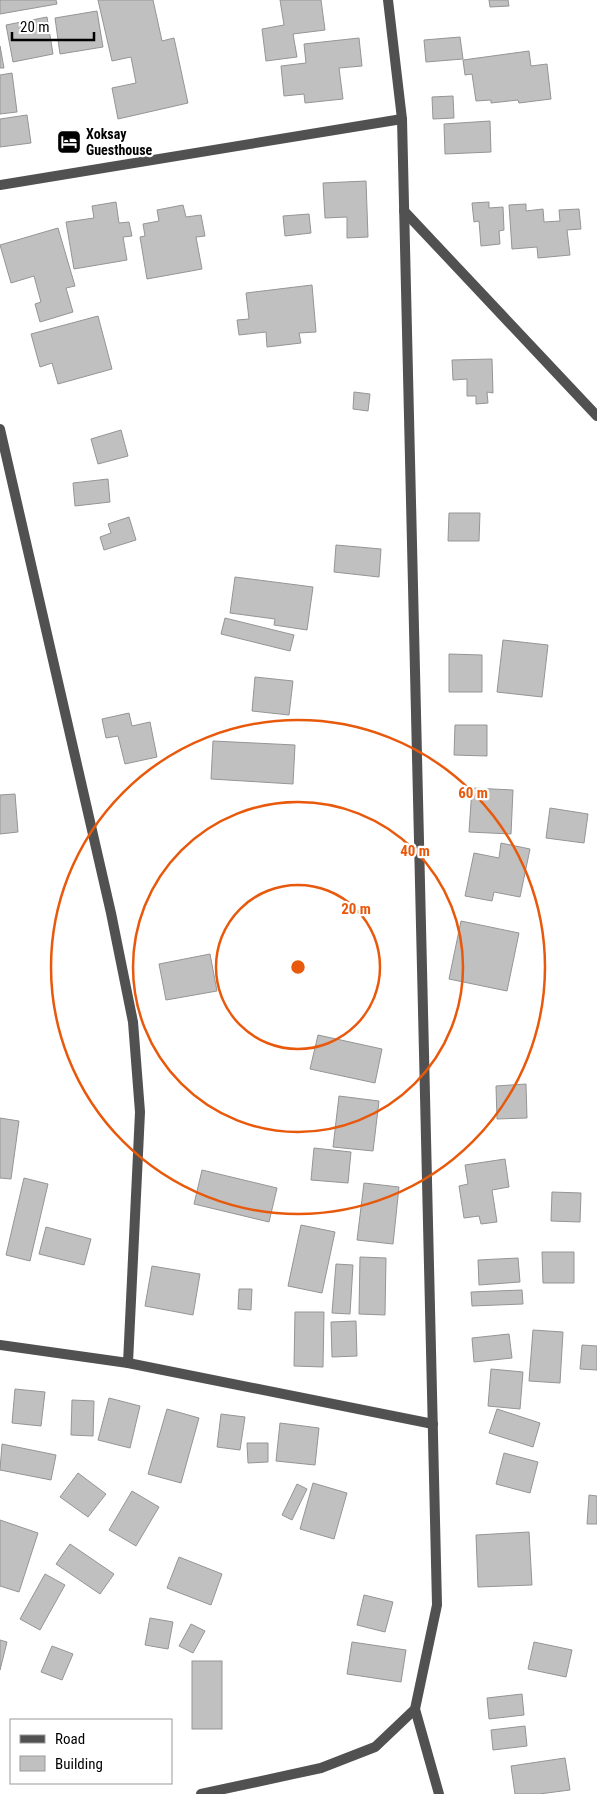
<svg xmlns="http://www.w3.org/2000/svg" width="597" height="1794" viewBox="0 0 597 1794" font-family="'Roboto Condensed',sans-serif">
  <style>
    .building { fill: #c0c0c0; stroke: #959595 }
    .lines { fill: none; stroke-linecap: round; stroke-linejoin: round }
    .street { stroke: #515151; stroke-width: 10 }
    .ring { fill: none; stroke: #e8590c; stroke-width: 2.5 }
    .labels { text-anchor: middle; stroke-width: 4.5; stroke-linejoin: round; paint-order: stroke }
    .poi-label { font-size: 14px; font-weight: bold; fill: #000; stroke: #fff; text-anchor: start }
    .centre { fill: #e8590c; stroke: #fff; stroke-width: 2.5 }
    .ring-label { font-size: 15px; text-anchor: middle; font-weight: bold; fill: #e8590c; stroke: #fff; stroke-width: 4.5; stroke-linejoin: round; paint-order: stroke }
  </style>
  <rect width="100%" height="100%" fill="#fff"/>
  <g class="building">
    <path d="M0 0H56L57 4 0 14Z"/>
    <path d="M98 0H153L162 41 174 38 188 103 118 119 112 88 136 83 131 57 112 61Z"/>
    <path d="M280 0H321L325 30 293 34 297 57 266 61 262 29 284 25Z"/>
    <path d="M489 0H508L509 6 490 7Z"/>
    <path d="M97 11 103 47 60 54 55 18Z"/>
    <path d="M47 17 53 54 13 62 6 25Z"/>
    <path d="M460 37 463 59 426 62 424 40Z"/>
    <path d="M359 38 362 66 339 68 343 99 305 103 304 94 284 96 281 66 306 63 304 44Z"/>
    <path d="M0 46 4 68H0Z"/>
    <path d="M529 51 531 66 547 64 551 99 519 103 518 100 491 103V100L476 101 472 74 465 75 463 60Z"/>
    <path d="M12 73 17 112 0 114V75Z"/>
    <path d="M453 96 454 118 433 119 432 97Z"/>
    <path d="M27 115 31 143 0 147V119Z"/>
    <path d="M490 121 491 152 445 154 444 124Z"/>
    <path d="M366 181 368 237 347 238V217L325 218 323 183Z"/>
    <path d="M116 202 119 223 129 222 132 236 123 237 127 260 74 269 66 222 94 218 92 206Z"/>
    <path d="M489 202V208L503 207 504 230 499 231 500 244 481 246 479 221 474 222 472 203Z"/>
    <path d="M526 204V211L543 209 544 222 560 221 559 210 579 209 581 229 567 230 570 255 538 258 537 247 512 249 509 205Z"/>
    <path d="M183 205 186 217 201 215 205 236 196 237 202 269 147 279 140 237 145 236 143 224 159 221 157 210Z"/>
    <path d="M309 214 311 233 285 236 283 216Z"/>
    <path d="M58 228 75 286 66 288 73 312 40 322 35 304 41 302 34 276 11 283 0 245Z"/>
    <path d="M312 285 316 332 299 333 301 343 267 347 266 332 239 335 237 320 249 319 246 293Z"/>
    <path d="M98 316 112 369 58 384 52 363 40 367 31 334Z"/>
    <path d="M492 359 493 393 487 392 488 403 476 404V396H467V379L453 380 452 360Z"/>
    <path d="M354 392 370 394 368 411 353 409Z"/>
    <path d="M121 430 128 456 98 464 91 439Z"/>
    <path d="M108 479 110 502 75 506 73 483Z"/>
    <path d="M449 513H480L479 541H448Z"/>
    <path d="M129 517 136 540 104 550 100 537 111 533 108 524Z"/>
    <path d="M336 545 381 549 379 577 334 572Z"/>
    <path d="M235 577 313 587 307 630 274 625 275 619 230 613Z"/>
    <path d="M225 618 294 635 290 651 221 634Z"/>
    <path d="M503 640 548 645 542 697 497 692Z"/>
    <path d="M449 654 482 655V692H449Z"/>
    <path d="M255 677 293 681 289 715 252 711Z"/>
    <path d="M129 713 132 726 150 722 157 757 125 764 118 736 106 738 102 719Z"/>
    <path d="M455 725H487V756L454 755Z"/>
    <path d="M213 741 295 745 293 784 211 779Z"/>
    <path d="M472 788 513 790 511 834 469 832Z"/>
    <path d="M15 794 18 832 0 834V795Z"/>
    <path d="M550 808 588 814 584 843 546 838Z"/>
    <path d="M501 843 530 849 520 897 494 892 492 901 465 896 474 853 499 858Z"/>
    <path d="M461 921 519 933 507 991 449 979Z"/>
    <path d="M210 954 217 991 166 1000 159 964Z"/>
    <path d="M318 1035 382 1049 375 1083 310 1069Z"/>
    <path d="M526 1084 527 1118 497 1119 496 1086Z"/>
    <path d="M339 1096 379 1101 373 1151 333 1147Z"/>
    <path d="M0 1118 19 1121 11 1179 0 1178Z"/>
    <path d="M314 1148 351 1152 348 1183 311 1180Z"/>
    <path d="M505 1159 509 1187 492 1190 497 1222 481 1224 479 1216 464 1218 459 1186 468 1184 465 1165Z"/>
    <path d="M202 1170 277 1188 269 1222 194 1204Z"/>
    <path d="M24 1178 48 1184 30 1261 6 1255Z"/>
    <path d="M364 1183 399 1187 393 1244 357 1240Z"/>
    <path d="M552 1192 581 1193 580 1222 551 1221Z"/>
    <path d="M301 1225 335 1232 322 1293 288 1286Z"/>
    <path d="M46 1227 91 1239 84 1265 39 1254Z"/>
    <path d="M542 1252H574V1283H543Z"/>
    <path d="M360 1257 386 1258 385 1315 359 1314Z"/>
    <path d="M518 1258 520 1282 479 1285 478 1260Z"/>
    <path d="M336 1264 353 1265 350 1314 332 1313Z"/>
    <path d="M152 1266 200 1274 193 1315 145 1306Z"/>
    <path d="M239 1289H252L251 1310 238 1309Z"/>
    <path d="M522 1290 523 1304 472 1306 471 1292Z"/>
    <path d="M295 1312H324L323 1367 294 1366Z"/>
    <path d="M356 1321 357 1356 332 1357 331 1322Z"/>
    <path d="M533 1330 563 1332 560 1383 529 1381Z"/>
    <path d="M509 1334 512 1358 474 1362 472 1338Z"/>
    <path d="M582 1345 597 1346V1370L580 1369Z"/>
    <path d="M491 1369 523 1372 520 1409 488 1406Z"/>
    <path d="M15 1389 45 1392 41 1426 12 1423Z"/>
    <path d="M109 1398 140 1406 130 1448 98 1440Z"/>
    <path d="M72 1400 94 1401 93 1436 71 1435Z"/>
    <path d="M167 1409 199 1418 181 1483 148 1474Z"/>
    <path d="M497 1409 540 1423 533 1447 489 1433Z"/>
    <path d="M221 1414 245 1417 240 1450 217 1447Z"/>
    <path d="M280 1423 319 1428 315 1465 276 1461Z"/>
    <path d="M247 1443H268V1462L248 1463Z"/>
    <path d="M2 1444 56 1455 51 1480 0 1470Z"/>
    <path d="M504 1453 538 1462 530 1493 496 1484Z"/>
    <path d="M78 1473 106 1494 88 1517 60 1497Z"/>
    <path d="M313 1483 347 1493 334 1539 300 1529Z"/>
    <path d="M297 1484 307 1489 292 1520 282 1515Z"/>
    <path d="M132 1491 159 1507 136 1546 109 1530Z"/>
    <path d="M589 1495 597 1496V1524H587Z"/>
    <path d="M0 1520 38 1533 19 1592 0 1586Z"/>
    <path d="M529 1532 532 1585 478 1587 476 1535Z"/>
    <path d="M70 1544 114 1574 100 1594 56 1564Z"/>
    <path d="M179 1557 222 1574 211 1605 167 1588Z"/>
    <path d="M45 1574 65 1585 40 1630 20 1619Z"/>
    <path d="M364 1595 393 1602 385 1632 357 1625Z"/>
    <path d="M150 1618 173 1622 168 1649 145 1645Z"/>
    <path d="M191 1624 205 1631 193 1653 179 1646Z"/>
    <path d="M0 1640 7 1642 0 1670Z"/>
    <path d="M352 1642 406 1650 401 1682 347 1674Z"/>
    <path d="M534 1642 572 1650 566 1677 528 1669Z"/>
    <path d="M52 1646 73 1654 62 1680 41 1672Z"/>
    <rect x="192" y="1661" width="30" height="68"/>
    <path d="M522 1694 524 1715 489 1719 487 1698Z"/>
    <path d="M525 1726 527 1746 493 1750 491 1730Z"/>
    <path d="M565 1758 570 1790 539 1794H515L511 1766Z"/>
  </g>
  <g class="lines">
    <g class="street">
      <path d="M0 185 402 119"/>
      <path d="M404 211 597 416"/>
      <path d="M0 429 111 913 133 1022 140 1112 128 1363"/>
      <path d="M0 1345 128 1363 433 1424"/>
      <path d="M415 1709 439 1794"/>
      <path d="M201 1794 321 1768 375 1747 415 1709 437 1605 402 119 388 0"/>
    </g>
  </g>
  <g class="ring">
    <circle cx="298" cy="967" r="82"/>
    <circle cx="298" cy="967" r="165"/>
    <circle cx="298" cy="967" r="247"/>
  </g>
  <defs>
    <symbol id="hotel-square" viewBox="-11 -11 22 22"><rect x="-9" y="-9" width="18" height="18" rx="4" fill="#000" stroke="#fff"/><path d="M-6-4.5h1.5V1H6V5H4.5V3h-9V5H-6ZM-4 0a1.8 1.8 0 1 1 3.6 0ZM.5 0V-2.5h3Q6-2.5 6 0Z" fill="#fff"/></symbol>
  </defs>
  <g fill-rule="evenodd">
    <use href="#hotel-square" x="55" y="128" width="28" height="28"/>
  </g>
  <g class="labels">
    <g class="poi-label">
      <text x="86" y="139">Xoksay<tspan x="86" dy="16">Guesthouse</tspan></text>
    </g>
  </g>
  <circle cx="298" cy="967" r="8" class="centre"/>
  <g class="ring-label">
    <text x="473" y="798">60 m</text>
    <text x="415" y="856">40 m</text>
    <text x="356" y="914">20 m</text>
  </g>
  <rect x="10" y="1719" width="162" height="65" fill="#ffffff" stroke="#999999"/>
  <rect x="20" y="1735" width="25" height="8" fill="#515151" stroke="#999999"/>
  <text x="55" y="1744" font-size="15" fill="#000000">Road</text>
  <rect x="20" y="1756" width="25" height="15" fill="#c0c0c0" stroke="#999999"/>
  <text x="55" y="1769" font-size="15" fill="#000000">Building</text>
  <path d="M12 32v8h82v-8" fill="none" stroke="#000000" stroke-width="2.5"/>
  <text x="20" y="32" font-size="15" fill="#000000" stroke="#ffffff" stroke-width="4" paint-order="stroke">20 m</text>
</svg>
